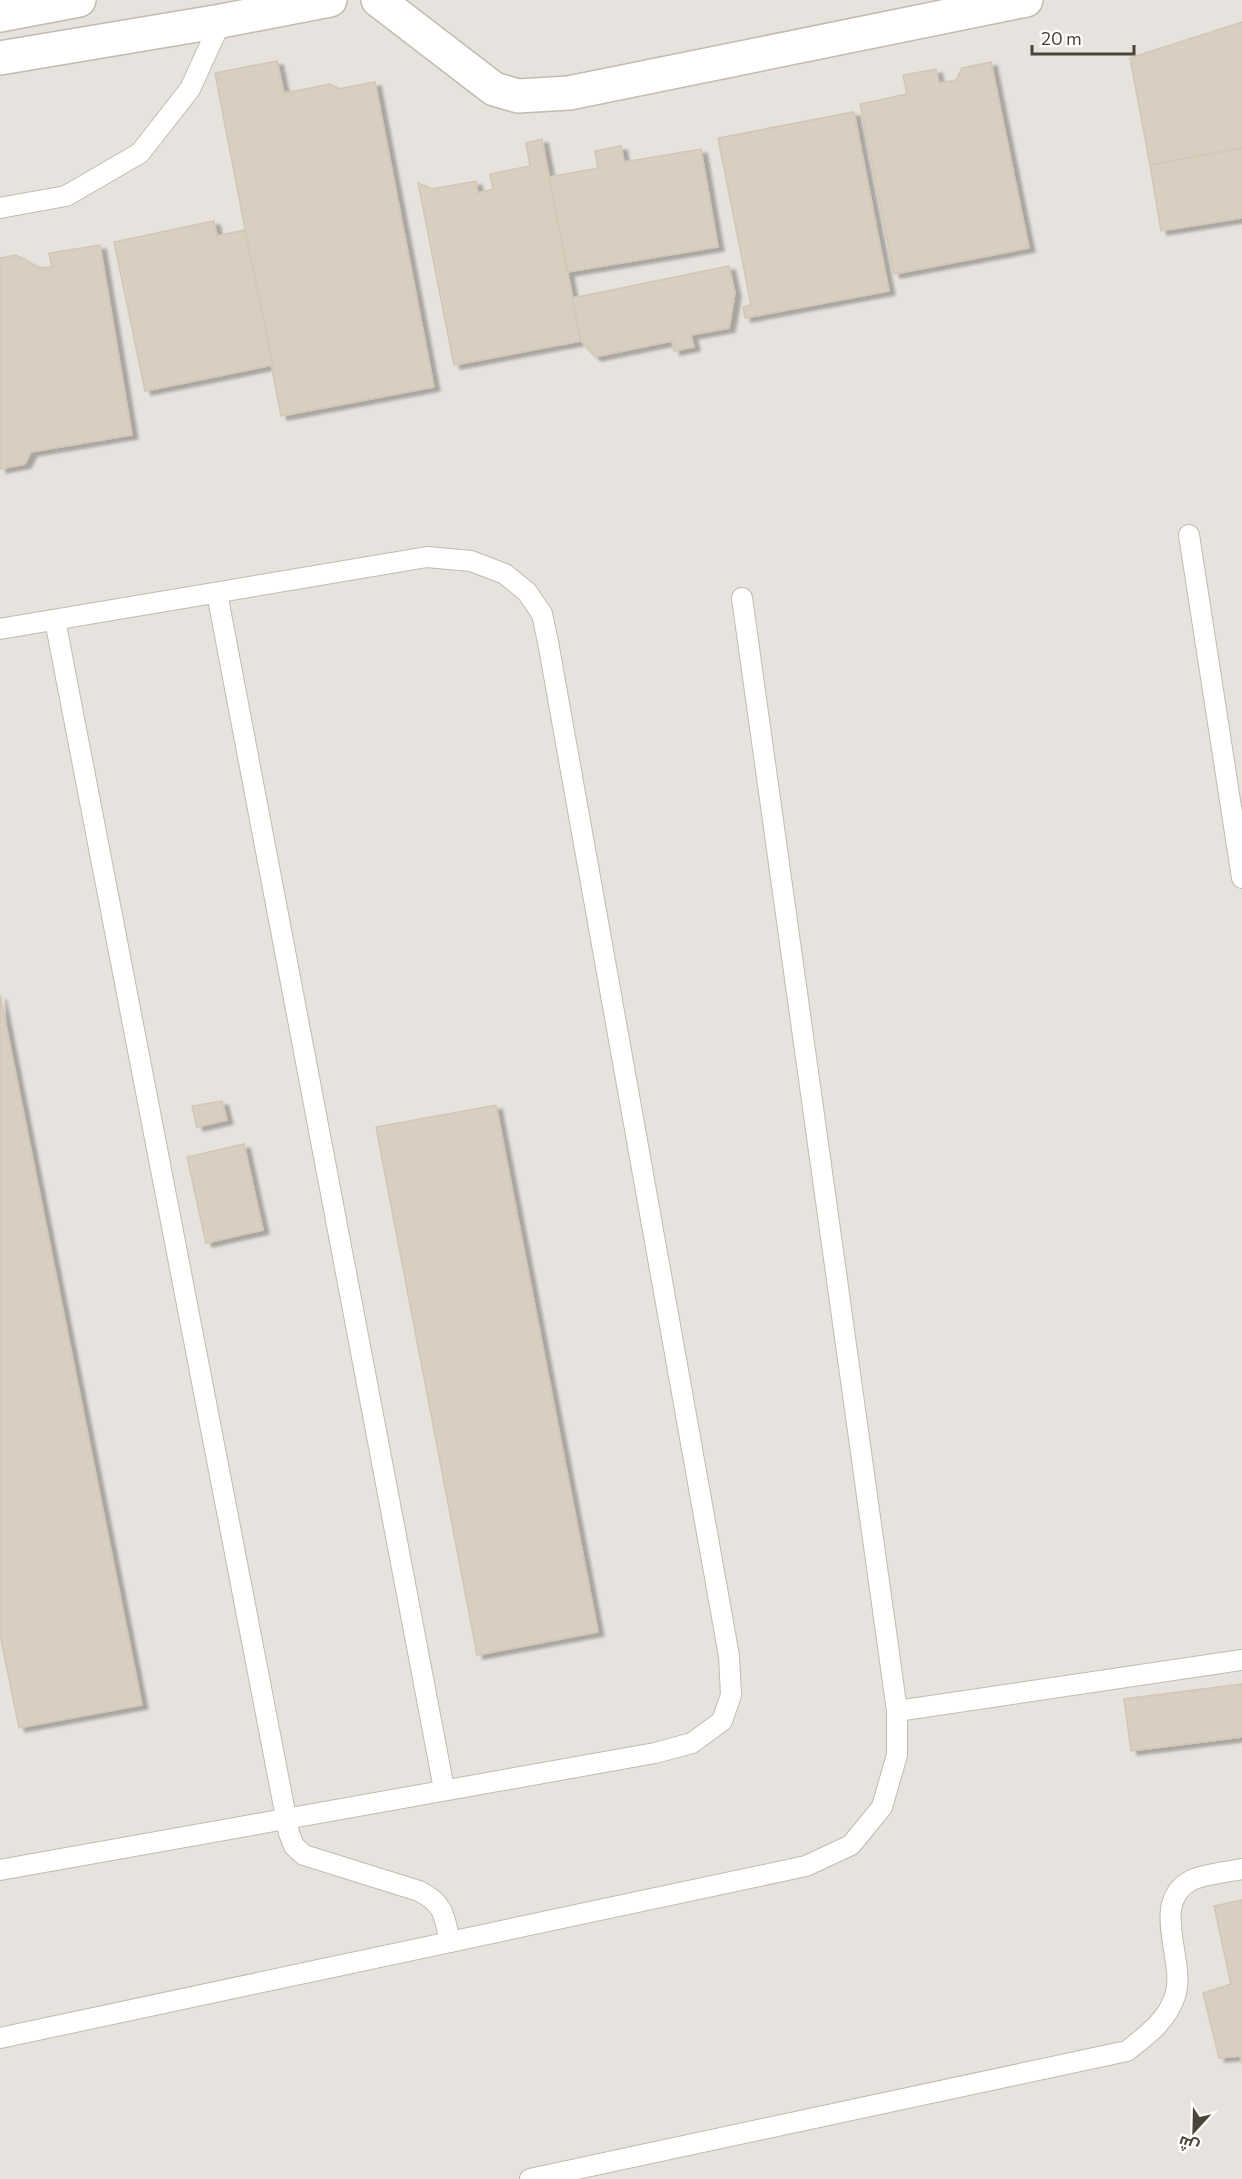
<svg xmlns="http://www.w3.org/2000/svg" width="1242" height="2179" viewBox="0 0 1242 2179" font-family="Commissioner,Cairo,sans-serif">
  <style>
    .industrial { fill: #e6e2dd }
    .building { fill: #d8cfc1; stroke: #d3c7b4; stroke-width: 1.5; filter: url(#shadow) }
    .lines { fill: none; stroke-linecap: round; stroke-linejoin: round }
    .service-casing { stroke: #c2bbae; stroke-width: 22 }
    .minor-casing { stroke: #c2bbae; stroke-width: 36 }
    .tertiary-casing { stroke: #c2bbae; stroke-width: 36 }
    .service { stroke: #fff; stroke-width: 20 }
    .minor { stroke: #fff; stroke-width: 33 }
    .tertiary { stroke: #fff; stroke-width: 33 }
  </style>
  <defs>
    <filter id="shadow"><feDropShadow dx="6" dy="4" stdDeviation="1.5" flood-color="#0004"/></filter>
  </defs>
  <rect width="100%" height="100%" fill="#f6f3ec"/>
  <rect class="industrial" x="0" y="0" width="1242" height="2179"/>
  <g class="building">
    <path d="M1242 22V148L1150 165 1130 58Z"/>
    <path d="M277 61 284 93 330 84 338 89 375 82 434 387 281 416 215 73Z"/>
    <path d="M991 62 1029 248 894 274 860 104 907 94 903 75 936 69 939 83 956 80 962 68Z"/>
    <path d="M854 112 889 291 745 318 743 307 751 305 718 138Z"/>
    <path d="M542 139 581 341 454 365 418 183 432 189 476 181 478 193 493 189 490 174 530 166 526 143Z"/>
    <path d="M621 146 624 162 701 149 718 247 568 272 549 177 598 168 595 151Z"/>
    <path d="M1242 148V218L1161 231 1150 165Z"/>
    <path d="M214 221 217 236 245 230 273 365 145 391 114 242Z"/>
    <path d="M100 245 132 435 31 452 25 464 0 469V258L16 255 39 268 52 267 49 253Z"/>
    <path d="M729 266 735 293 729 328 691 335 694 347 674 351 672 341 595 357 581 341 572 298Z"/>
    <path d="M0 995 142 1705 19 1728 0 1635Z"/>
    <path d="M222 1101 227 1120 197 1127 192 1106Z"/>
    <path d="M496 1105 598 1632 477 1655 376 1127Z"/>
    <path d="M244 1144 263 1230 206 1243 187 1157Z"/>
    <path d="M1242 1684V1737L1131 1751 1124 1699Z"/>
    <path d="M1242 1900V2064L1240 2056 1219 2058 1203 1993 1231 1984 1214 1906Z"/>
  </g>
  <g class="lines">
    <defs>
      <g id="service">
        <path d="M0 208 66 196 140 153 190 89 221 21"/>
        <path d="M1189 535 1242 878"/>
        <path d="M217 593 444 1789"/>
        <path d="M55 620 289 1833 294 1846 304 1855 419 1891C445 1904 444 1916 450 1942"/>
        <path d="M0 629 427 557 471 561 505 574 527 592 542 614 548 642 729 1656 731 1695 722 1721 692 1743 655 1753 0 1870"/>
        <path d="M897 1711 1242 1660"/>
        <path d="M0 2038 806 1866 851 1845 882 1807 897 1755V1711L742 598"/>
        <path d="M530 2179 1127 2051C1147 2035 1167 2021 1175 1996 1187 1961 1148 1902 1192 1880 1204 1874 1228 1872 1242 1869"/>
      </g>
      <g id="minor">
        <path d="M378 0 494 89 518 96 569 93 1026 0"/>
        <path d="M0 58 221 21 330 0"/>
      </g>
      <path id="tertiary" d="M0 15 79 0"/>
    </defs>
    <use href="#service" class="service-casing"/>
    <use href="#minor" class="minor-casing"/>
    <use href="#tertiary" class="tertiary-casing"/>
    <use href="#service" class="service"/>
    <use href="#minor" class="minor"/>
    <use href="#tertiary" class="tertiary"/>
  </g>
  <g transform="translate(1194 2131) rotate(202)" stroke="#ffffff" stroke-width="4.5" paint-order="stroke">
  <path d="M0-4.5L10 22L0 15L-10 22Z" fill="#4b4439"/>
  <text y="-9" font-size="16" font-weight="bold" text-anchor="middle" fill="#4b4439">ش</text>
  </g>
  <path d="M1032 45v9h102v-9" fill="none" stroke="#4b4439" stroke-width="3"/>
  <text x="1041" y="45" font-size="18" fill="#4b4439" stroke="#ffffff" stroke-width="4.5" paint-order="stroke">20 m</text>
</svg>
